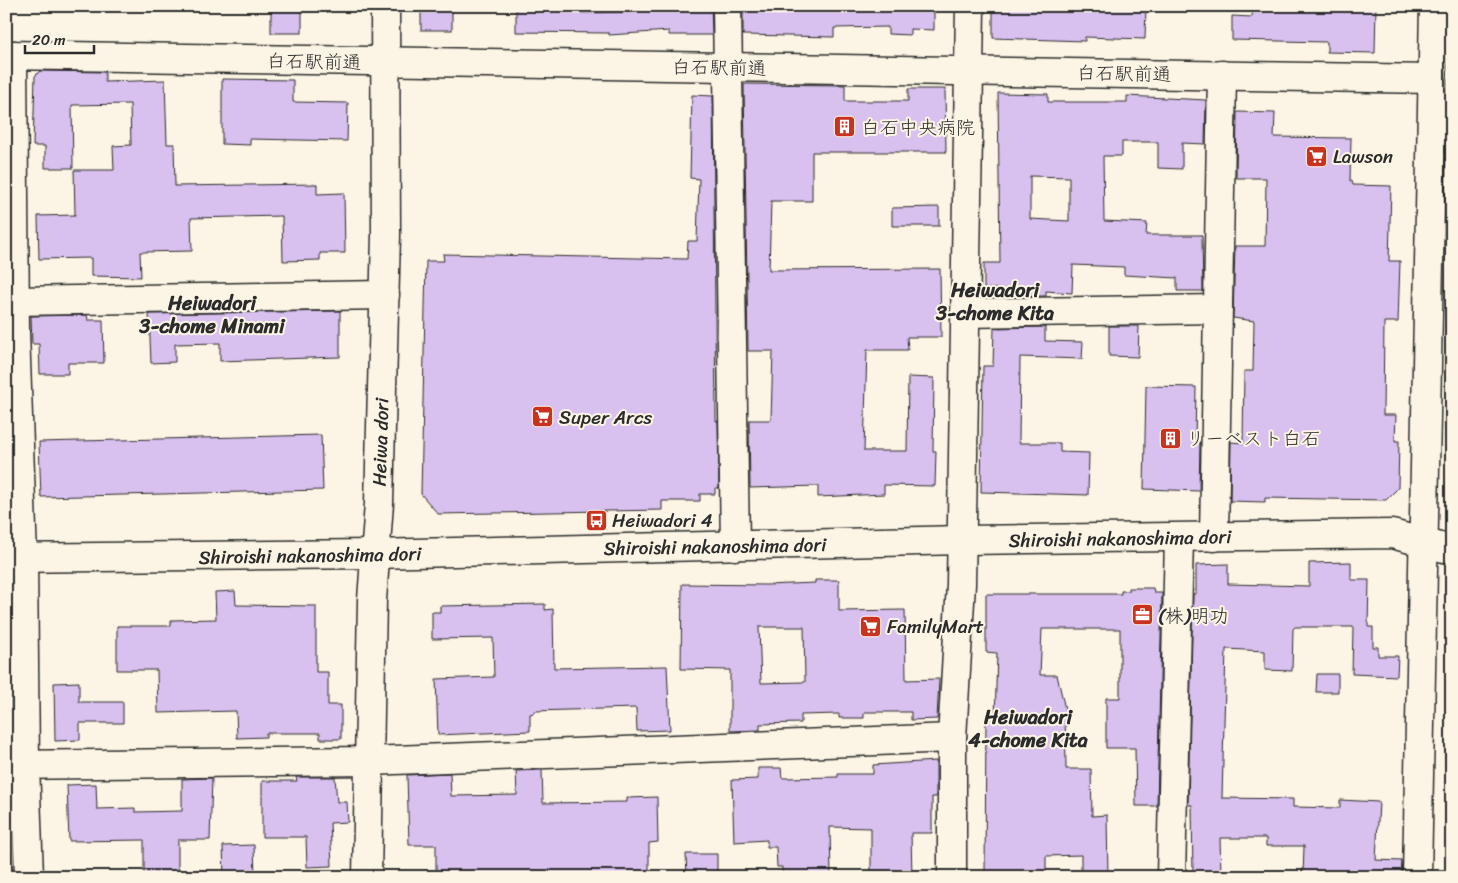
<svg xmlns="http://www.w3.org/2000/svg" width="1458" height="883" viewBox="0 0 1458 883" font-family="Sriracha,'Klee One',sans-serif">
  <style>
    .building { fill: #d8c0ef; stroke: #2b2b2b; fill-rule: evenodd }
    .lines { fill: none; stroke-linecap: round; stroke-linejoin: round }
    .minor-casing { stroke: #2b2b2b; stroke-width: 31 }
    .major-casing { stroke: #2b2b2b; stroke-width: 31 }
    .minor { stroke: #fcf5e5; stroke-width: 28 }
    .major { stroke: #fcf5e5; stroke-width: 28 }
    .labels { text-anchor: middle; stroke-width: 4; stroke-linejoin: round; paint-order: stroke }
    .street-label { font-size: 19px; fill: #2b2b2b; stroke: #fcf5e5 }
    .poi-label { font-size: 19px; fill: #2b2b2b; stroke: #fcf5e5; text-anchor: start }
    .neighbourhood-label { font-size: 20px; font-weight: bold; fill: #2b2b2b; stroke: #fcf5e5 }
  </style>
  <rect width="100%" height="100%" fill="#fcf5e5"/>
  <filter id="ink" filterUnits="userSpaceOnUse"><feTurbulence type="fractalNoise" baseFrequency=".02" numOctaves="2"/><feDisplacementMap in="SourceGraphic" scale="10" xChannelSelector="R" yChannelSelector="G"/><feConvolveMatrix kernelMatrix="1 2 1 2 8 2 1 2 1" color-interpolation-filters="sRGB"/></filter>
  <g filter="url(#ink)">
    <g class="building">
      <rect x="271" y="6" width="31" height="27"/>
      <rect x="421" y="6" width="31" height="24"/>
      <path d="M516 6H582V13L631 12V6H711L712 35H669V31L609 35V33L516 32Z"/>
      <path d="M792 6H934V30L910 29V35L888 34V27L834 28V37L743 35V11H792Z"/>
      <path d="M993 6H1146L1145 39 1085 37V41L993 38Z"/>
      <path d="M1253 6H1376L1375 53 1327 52V42L1232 40V16L1252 17Z"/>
      <path d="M40 71 105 72V82L165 80 167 144H174L175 186 317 184V194L344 193 345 253H320V260L283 261 282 216 191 218 192 251 140 252 141 277 91 276V258L39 259 38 216 75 215 74 170H114L113 146 131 145 130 104 72 105 73 168H45V146H33L35 76Z"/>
      <path d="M222 79 293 80V102L348 103 347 141 250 139V145L222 144Z"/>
      <path d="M744 84 845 85V101H908V89H945L946 152H812V201H771L769 270 940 269 941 337H907L908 350H867L864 451H907L908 377 934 378 933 451H936L935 486 884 485V494L818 497V486L750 488 749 420H771L773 351H748Z"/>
      <path d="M998 93 1048 94V102H1127V96L1206 100 1205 144 1182 143V169L1158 168V142H1122V156H1103L1104 221 1147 223 1146 235H1202L1203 291H1177V278L1124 275V267L1073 265 1072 293 1046 291V296L1000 297V289H984V263H1000ZM1030 176 1069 177V221L1030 219Z"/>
      <path d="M692 95 713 96 716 421H718L719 488H715V494H700V501H662V510L438 514 421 494 426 261H444L443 254 687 259 688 241H697L699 179 690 178Z"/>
      <path d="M1237 112 1275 113 1274 137 1351 138 1350 181H1352L1353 185 1391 186 1389 261H1400L1398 322H1384L1383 415H1396L1395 441H1399L1398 488 1386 500 1265 498V502L1230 501 1231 442 1243 443 1244 371H1253L1254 321 1233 318 1235 246H1265L1266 178H1236Z"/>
      <path d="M939 207V226H892V208Z"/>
      <path d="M340 311V357L220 361V343L175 344V362L151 363 149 314Z"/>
      <path d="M87 315 88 320H103L104 363H68V374H40L39 344H32L31 316Z"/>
      <path d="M1109 326H1139L1138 357 1109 356Z"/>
      <path d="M1045 327V341L1083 342 1082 359 1020 357 1019 443H1060V452L1089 453 1088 495 981 492 983 366H993L994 328Z"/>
      <path d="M1146 386 1196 387 1195 442H1200L1199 491 1144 489Z"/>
      <path d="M321 435 323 490 41 497 39 442Z"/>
      <path d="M1351 562V580H1369L1368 627H1373V647H1378V656H1398L1397 676 1352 674 1353 627H1295L1293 629 1292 671 1265 670V651L1226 649 1222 798 1293 799V807L1340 808V800L1379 802 1376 860 1402 861 1401 877H1303L1304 846H1266V838H1220L1221 875 1193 877 1192 805H1188L1193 594H1196V565L1228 564V584L1309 586V563Z"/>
      <path d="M815 580H839V611L905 610 906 680 939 679 937 719 911 720V712H864V718H839V714L801 715V723L760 724V730L730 731V670L681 669 682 584 766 585 815 583ZM759 627H804L805 682 761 683Z"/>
      <path d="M1129 588H1153L1154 593H1162L1157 806H1136L1135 748H1106V698H1120V629H1042L1040 675H1057L1065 709 1066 769H1091L1092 816 1107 815 1108 877H1081V855L1046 856V877H985L986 719H995L997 653 986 652V594H1121V591H1129Z"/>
      <path d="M235 591 236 605 316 606V672H328V705H341V739H320V733H266V737L237 738 236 711 158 713 157 670H117V626H171V620L216 619 215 592Z"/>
      <path d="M545 604V610L553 609 554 668 667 666 670 730 637 731 636 708 534 711V713L530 714V731L438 735 436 679 494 677 493 638 432 639V612H440V606Z"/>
      <path d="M1317 674H1338V692H1316Z"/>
      <path d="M79 682V702H123V723H80V740L55 741 54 683Z"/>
      <path d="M936 761V797H932V833H911L912 877H881V872H871V828L830 827 831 877H782V867H777L776 847H767V840L734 842 732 780 758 779V768H781L782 778 838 777V774H873V765Z"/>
      <path d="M542 770 543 803 627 802V798L657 797 658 842 649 843V877H436V845H409L407 775 450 773 451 796 517 795 516 771Z"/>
      <path d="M296 777H335L337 802H347L348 822 330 823 332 866 307 867 306 837H262V781H297Z"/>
      <path d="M212 778 210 840H178V877H144V840L69 841 67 785 96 784 97 809 135 808V812L182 811V779Z"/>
      <path d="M254 845 255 877H224L223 846Z"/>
      <path d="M686 854H717V877H687Z"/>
    </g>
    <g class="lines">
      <defs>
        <g id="minor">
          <path d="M727 6 735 546"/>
          <path d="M13 55 15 332 23 558 25 764 29 877"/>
          <path d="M14 301 385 295"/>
          <path d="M965 313 1218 309"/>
          <path d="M1214 537 1222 75"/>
          <path d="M6 558 374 554 962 540 1392 534 1444 548H1452"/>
          <path d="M6 765 369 761 952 738"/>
          <path d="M367 877 372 600 379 503 386 235 385 6"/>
          <path d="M952 877V738L961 584 970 6"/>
          <path d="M1171 877 1179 538"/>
          <path d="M1417 877 1434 6"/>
        </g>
        <path id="major" d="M6 55 1432 79"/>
      </defs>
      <use href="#minor" class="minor-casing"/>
      <use href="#major" class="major-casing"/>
      <use href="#minor" class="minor"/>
      <use href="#major" class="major"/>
    </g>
  </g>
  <defs>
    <symbol id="building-square" viewBox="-11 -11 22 22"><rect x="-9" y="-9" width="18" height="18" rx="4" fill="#c8321e" stroke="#fcf5e5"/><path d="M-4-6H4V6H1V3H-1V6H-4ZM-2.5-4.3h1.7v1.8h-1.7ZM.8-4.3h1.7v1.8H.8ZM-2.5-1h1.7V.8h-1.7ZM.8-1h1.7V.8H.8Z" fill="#fff"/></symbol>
    <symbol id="supermarket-square" viewBox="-11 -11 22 22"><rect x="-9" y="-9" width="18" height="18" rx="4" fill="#c8321e" stroke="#fcf5e5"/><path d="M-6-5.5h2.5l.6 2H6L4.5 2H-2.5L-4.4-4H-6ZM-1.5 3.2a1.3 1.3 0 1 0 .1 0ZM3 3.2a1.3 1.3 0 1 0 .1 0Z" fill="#fff"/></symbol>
    <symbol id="bus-square" viewBox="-11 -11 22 22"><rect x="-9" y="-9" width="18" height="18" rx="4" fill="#c8321e" stroke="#fcf5e5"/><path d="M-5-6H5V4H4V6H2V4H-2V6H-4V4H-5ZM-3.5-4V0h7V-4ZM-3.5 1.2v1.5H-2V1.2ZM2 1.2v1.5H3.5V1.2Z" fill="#fff"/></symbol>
    <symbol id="office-square" viewBox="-11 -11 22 22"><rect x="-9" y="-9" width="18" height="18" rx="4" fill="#c8321e" stroke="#fcf5e5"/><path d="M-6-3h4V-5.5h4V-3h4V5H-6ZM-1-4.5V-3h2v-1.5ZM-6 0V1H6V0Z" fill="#fff"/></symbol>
  </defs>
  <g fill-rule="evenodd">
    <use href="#building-square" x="832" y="114" width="25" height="25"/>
    <use href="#supermarket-square" x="1304" y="144" width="25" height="25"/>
    <use href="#supermarket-square" x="530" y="404" width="25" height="25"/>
    <use href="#building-square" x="1158" y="426" width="25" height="25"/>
    <use href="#bus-square" x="584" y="508" width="25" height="25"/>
    <use href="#office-square" x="1130" y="602" width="25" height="25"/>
    <use href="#supermarket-square" x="858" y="614" width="25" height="25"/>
  </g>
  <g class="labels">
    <g class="street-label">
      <text transform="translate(314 61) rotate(1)" y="7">白石駅前通</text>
      <text transform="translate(719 67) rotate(1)" y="7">白石駅前通</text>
      <text transform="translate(1124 73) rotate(1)" y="7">白石駅前通</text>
      <text transform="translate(380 442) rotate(-88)" y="7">Heiwa dori</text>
      <text transform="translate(1120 538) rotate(-1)" y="7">Shiroishi nakanoshima dori</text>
      <text transform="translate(715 546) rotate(-1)" y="7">Shiroishi nakanoshima dori</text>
      <text transform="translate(310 555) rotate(-1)" y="7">Shiroishi nakanoshima dori</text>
    </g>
    <g class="poi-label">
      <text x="861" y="134">白石中央病院</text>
      <text x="1333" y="163">Lawson</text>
      <text x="559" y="424">Super Arcs</text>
      <text x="1186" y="445">リーベスト白石</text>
      <text x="612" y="527">Heiwadori 4</text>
      <text x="1158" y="622">(株)明功</text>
      <text x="887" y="633">FamilyMart</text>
    </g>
    <g class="neighbourhood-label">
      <text x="995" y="297">Heiwadori<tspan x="995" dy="23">3-chome Kita</tspan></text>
      <text x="212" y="310">Heiwadori<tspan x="212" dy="23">3-chome Minami</tspan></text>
      <text x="1028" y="724">Heiwadori<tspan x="1028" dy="23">4-chome Kita</tspan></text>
    </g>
  </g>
  <rect width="1458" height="883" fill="none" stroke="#fcf5e5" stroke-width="25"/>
  <rect x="12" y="12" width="1433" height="858" fill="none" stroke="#2b2b2b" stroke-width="2" filter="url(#ink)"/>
  <path d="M25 45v8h69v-8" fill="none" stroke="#2b2b2b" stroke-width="2.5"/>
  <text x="32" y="45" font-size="15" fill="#2b2b2b" stroke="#fcf5e5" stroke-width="4" paint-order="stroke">20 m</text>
</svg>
